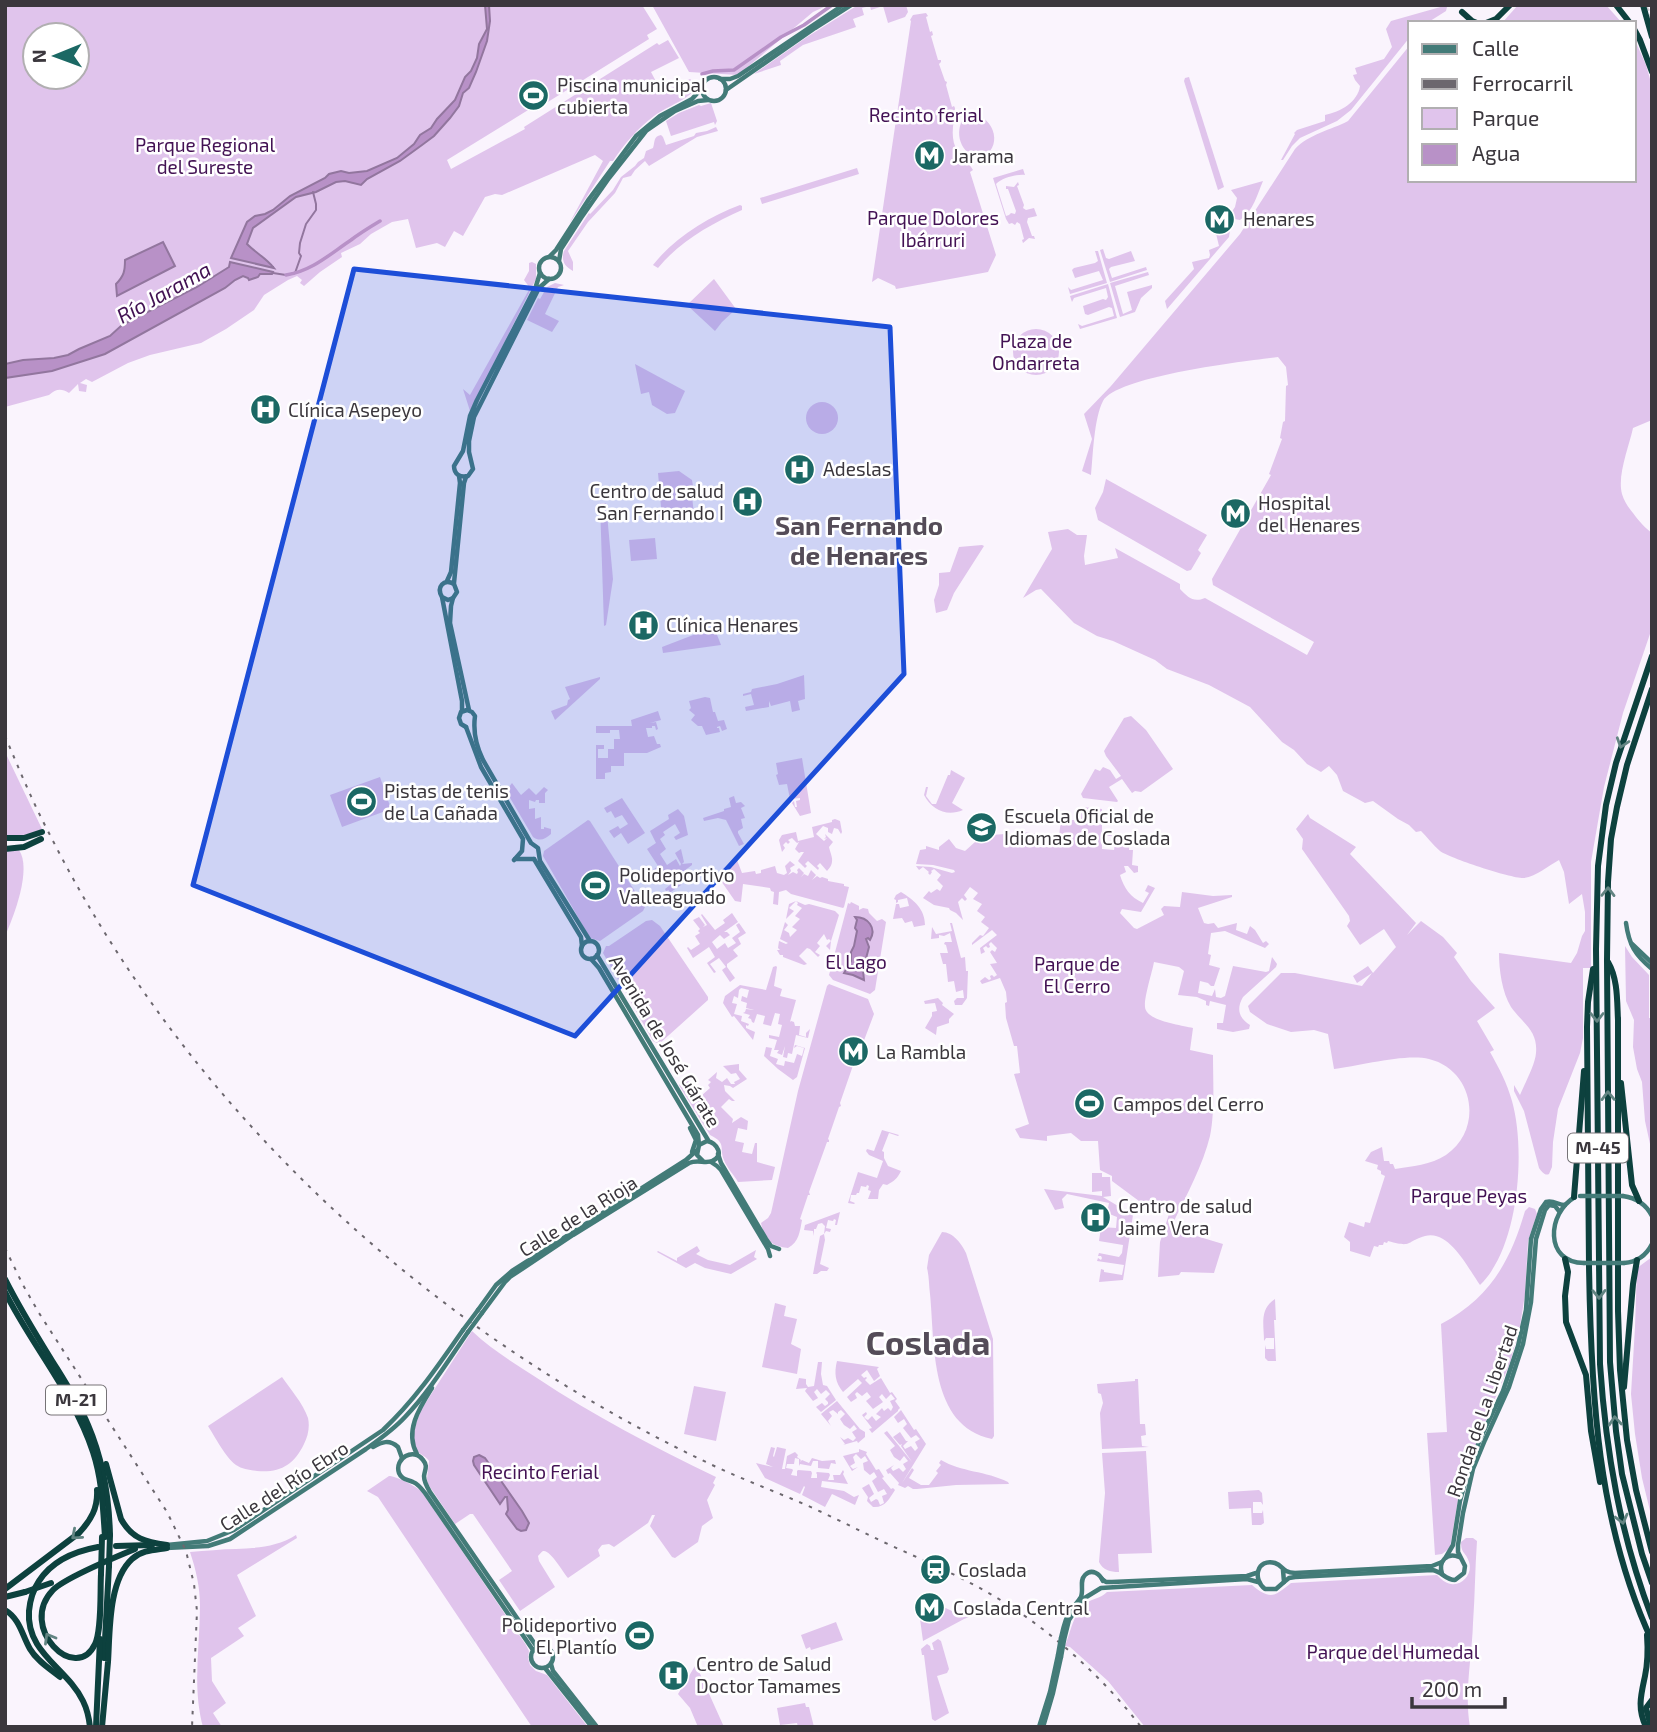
<svg xmlns="http://www.w3.org/2000/svg" width="1657" height="1732" viewBox="0 0 1657 1732" font-family="'Exo 2',sans-serif">
  <style>
    .green { fill: #e0c4ec; fill-rule: evenodd }
    .water { fill: #b891c7; stroke: #92769e; stroke-width: 2 }
    .lines { fill: none; stroke-linecap: round; stroke-linejoin: round }
    .stream { stroke: #92769e; stroke-width: 2 }
    .canal { stroke: #b891c7; stroke-width: 3.5 }
    .highway-tunnel { stroke: #d4ced7; stroke-width: 6; stroke-dasharray: 6 3; stroke-linecap: butt }
    .secondary { stroke: #437b78; stroke-width: 4.5 }
    .highway { stroke: #0d413e; stroke-width: 6 }
    .rail { stroke: #6c676e; stroke-width: 2; stroke-dasharray: 3.5 7; stroke-linecap: butt }
    .secondary-bridge { stroke: #437b78; stroke-width: 4.5 }
    .highway-bridge { stroke: #0d413e; stroke-width: 6 }
    .oneway { stroke: #628482 }
    .marked { fill: #1d4ed8; fill-opacity: 0.2; stroke: #1d4ed8; stroke-width: 5; stroke-linejoin: round }
    .labels { text-anchor: middle; stroke-width: 5; stroke-linejoin: round; paint-order: stroke }
    .shield { fill: #fff; stroke: #767377; stroke-width: 2 }
    .shield-label { font-size: 18px; font-weight: bold; fill: #3b373d }
    .poi-label { font-size: 19px; fill: #3b373d; stroke: #fff; text-anchor: start }
    .park-label { font-size: 19px; fill: #431254; stroke: #fff }
    .street-label { font-size: 19px; fill: #3b373d; stroke: #fff }
    .water-label { font-size: 21px; font-style: italic; fill: #411152; stroke: #fff }
    .district-label { font-size: 26px; font-weight: bold; fill: #544c58; stroke: #fff }
    .town-label { font-size: 33px; font-weight: bold; fill: #544c58; stroke: #fff }
  </style>
  <rect width="100%" height="100%" fill="#faf4fd"/>
  <g class="green">
    <path d="M5 5H642L657 29 647 35 649 39 535 110 533 107 447 160 451 169 525 129 524 127 657 43 659 45 668 40 679 58 651 72 662 93 690 79 698 86C687 101 669 105 654 116 638 128 624 144 613 161H610L569 224 603 161 595 155 502 195 495 194 485 197 463 236 454 231 445 247 437 243 416 248 408 219 392 222 371 234 360 244 341 253 342 257 320 272 304 286 300 283 302 280 297 276 288 280 264 295 254 310 226 329 201 343 150 355 128 363 92 382 86 379 80 383 87 385 86 392 79 391 78 384 69 393C61 388 56 389 49 395L5 407ZM35 35H77V77H35Z"/>
    <path d="M652 5H828L813 12 738 75 689 72Z"/>
    <path d="M858 5H906L908 12 905 17 888 23 883 6 871 10 870 6 862 8 864 15 853 19 856 27 803 45 780 61 781 65 754 74 807 37Z"/>
    <path d="M1518 5H1606L1622 23H1502Z"/>
    <path d="M1444 6 1447 7 1446 11 1427 23H1410V37L1351 110 1337 121 1300 138 1292 146 1283 160H1281L1295 134 1294 133 1297 130 1325 121V115C1340 112 1358 102 1360 86L1355 80 1353 75 1357 74 1355 68 1384 59 1392 47 1386 29 1391 21Z"/>
    <path d="M926 13 928 16 926 17 930 32 932 31 933 35 931 36 938 60H941V62L939 64 945 81 947 82 946 85 952 107 954 106 955 108C954 124 949 138 958 152 963 159 969 163 973 170L970 172 996 255 988 272 896 289 895 286 878 278 872 282 896 120 894 119 895 114H897L911 21 910 20 913 15Z"/>
    <path d="M1634 38 1646 65 1652 86V420L1633 428C1629 447 1617 475 1622 494 1624 501 1628 507 1633 513 1639 521 1644 527 1652 533V628L1623 713 1604 787 1591 862V968H1583V1038L1580 1053 1558 1109 1553 1142 1552 1167 1549 1174C1545 1176 1542 1172 1539 1168L1524 1111 1514 1091V1085L1520 1095C1525 1083 1535 1065 1536 1053 1538 1030 1523 1024 1511 1007 1502 992 1499 970 1499 953L1571 963 1577 953 1582 936 1585 931V912L1582 894 1569 904 1564 872 1559 860C1548 866 1537 876 1524 878 1513 879 1449 858 1440 851 1433 845 1427 837 1421 831L1416 832 1409 825 1398 819 1373 801 1365 803 1343 791 1337 775 1329 766 1321 772 1307 764 1294 750 1282 742 1250 707 1209 685 1167 669 1155 660 1113 641 1097 636 1074 623 1041 589 1036 590 1023 598 1052 549 1048 532 1068 529 1077 535H1087L1084 556 1085 565 1118 558 1115 548 1180 584V589C1188 597 1193 603 1205 598L1307 655 1314 642 1213 585 1212 579 1271 475 1269 474 1282 439 1280 438 1283 422 1285 421 1286 386 1288 385 1286 367 1278 357C1246 361 1117 376 1103 401 1094 418 1093 455 1091 475L1082 471 1092 439 1084 414 1111 386 1240 234 1295 149C1309 134 1331 130 1348 121L1410 45V180H1634Z"/>
    <path d="M1189 77 1224 187 1218 190 1184 81 1185 78Z"/>
    <path d="M711 103 717 121 715 125 714 122 671 136 666 121 679 113 699 105 701 106Z"/>
    <path d="M975 114C999 122 1002 153 976 160V157C958 151 954 128 966 115Z"/>
    <path d="M716 127 718 131 697 137 649 166 645 161 635 170 631 176 623 178 615 193 588 222 568 251 573 262V271C564 266 561 260 564 251L589 213 590 214 593 211 613 190 621 177 635 166 638 162 644 158 646 151 653 148C655 143 653 136 661 135L663 137 666 145 694 136 696 133 707 131Z"/>
    <path d="M857 168 859 174 762 204 760 198Z"/>
    <path d="M1023 169 1025 175C1016 174 1002 178 996 184L1006 216 1009 215 1011 213 1015 214 1016 211 1008 189H1006V186L1014 187 1018 182 1019 185 1017 186 1024 205 1023 208 1026 210 1034 208 1037 216 1028 218 1027 222 1032 236H1034L1035 239 1029 238 1023 243 1022 240 1024 239 1020 224 1017 222 1015 225 1012 223 1009 224 1006 219 993 178Z"/>
    <path d="M1263 181C1257 195 1254 210 1240 220L1234 219 1231 213 1235 207 1237 198 1231 190Z"/>
    <path d="M740 205 742 206V210C711 224 680 241 658 268L653 265C674 238 708 217 740 205Z"/>
    <path d="M1216 220 1219 230 1228 228 1230 230 1229 237 1167 309 1165 301 1194 269 1192 262 1209 258 1210 255 1209 250 1219 246 1213 221Z"/>
    <path d="M1103 249 1106 258 1109 259 1131 251 1135 261 1111 267 1109 269 1112 278 1146 267 1147 270 1110 282 1100 250Z"/>
    <path d="M1095 251H1098L1107 283 1070 294 1068 287 1071 290 1103 280 1099 271 1075 278 1072 270 1074 268 1095 263 1098 261Z"/>
    <path d="M532 262 536 264V279L470 411 463 389 470 395 530 288 524 280 529 271V263Z"/>
    <path d="M1148 272 1149 275 1115 286 1123 314 1132 310 1127 292 1152 285V288L1141 298 1135 312 1120 317 1110 283Z"/>
    <path d="M714 279 736 309 722 322 715 331 687 305Z"/>
    <path d="M555 283 564 285 558 287 545 314 559 321 552 332 527 320 538 298 540 299 547 287Z"/>
    <path d="M1108 284 1117 318 1080 329 1078 324 1082 326 1114 316 1112 308 1109 307 1088 315 1085 314 1083 306 1103 299 1106 300 1108 297 1106 288 1074 298 1072 302 1070 296Z"/>
    <circle cx="1036" cy="352" r="23"/>
    <path d="M635 364 685 391 675 413 667 414 652 405 649 392 641 394Z"/>
    <circle cx="822" cy="418" r="16"/>
    <path d="M679 471 692 480 693 486H691L694 515 662 518 658 473Z"/>
    <path d="M1106 479 1207 535 1198 550 1201 553 1191 570 1187 571 1098 520 1095 508 1103 492Z"/>
    <path d="M600 503H606L613 579 606 625 604 626Z"/>
    <path d="M655 538 657 559 631 561 629 540Z"/>
    <path d="M984 546 954 593 947 610 936 613 934 600 939 585V573L950 572 959 547 982 545Z"/>
    <path d="M714 627 721 645 663 653 662 647Z"/>
    <path d="M804 675 805 699 798 701 800 710 792 712 790 701 771 706 769 701V707L746 711 745 707 754 705 751 694 743 696V694L751 692 752 689 777 684Z"/>
    <path d="M600 677V679L555 720 551 711 567 705 568 700 570 699 565 687Z"/>
    <path d="M705 697 710 698 713 712H715L718 721 724 720 727 729 722 731 720 726 717 727V728H719L720 732 706 735 702 726H698L691 720 695 715 689 710 691 708 689 701Z"/>
    <path d="M658 711 661 720 650 723 656 722 658 729 656 730 655 726H652V728H646L648 737 654 736 657 744H660L661 747 647 753H624V766H611V772L605 773V779H596V745H604V749H598V758H608V749H614V739H620L619 730H610V733H596V726H632L631 720Z"/>
    <path d="M1131 716 1146 730 1173 769 1141 792 1135 791 1132 793 1122 779 1109 787 1118 801 1117 802 1083 798 1081 794 1095 769 1100 771 1103 767 1110 770 1116 779 1121 776 1106 756 1104 751 1124 718Z"/>
    <path d="M6 754 42 829C31 835 18 837 5 836Z"/>
    <path d="M802 758 811 813 800 816 792 803 794 801 795 807H797L796 801 800 800V798L790 799 787 784 779 785 776 775 778 774 776 763Z"/>
    <path d="M951 770 965 778 952 803 963 810C947 817 932 810 924 795L926 787H928L926 796 932 804H936L948 775H950Z"/>
    <path d="M380 777 391 809 342 827 330 795Z"/>
    <path d="M512 783 521 795 529 788 536 795 544 787 548 790 545 793V803H539V800H536L535 802 529 800V809L535 808V819L541 817V829H544V827L551 829V834C545 839 540 842 533 837L506 791Z"/>
    <path d="M734 796 736 803 741 802 745 806 741 808 745 818 741 819 743 828 738 831V833L744 844 739 846 726 820 718 818 704 821 703 818 724 811V809L731 807 729 798Z"/>
    <path d="M622 798 645 833 628 844 621 833 614 838 609 831 618 826 620 829 628 824 622 815 615 818 611 811 607 813 604 808Z"/>
    <path d="M1082 807 1102 809V849L1114 850 1116 837 1104 835V832L1130 836 1129 850H1133L1132 865 1138 866V872L1134 873 1128 866H1124L1126 872 1120 875C1124 888 1130 897 1143 903L1149 893 1145 891 1148 885 1155 888 1141 912 1122 909 1120 913 1134 928 1137 929 1164 915 1161 909 1164 906 1180 907 1182 892 1213 896 1232 895V897L1198 908 1204 923 1208 924 1214 923 1218 928 1237 923 1236 930 1247 934 1250 926 1255 930 1263 943 1266 941 1269 944 1265 948 1225 931 1211 933 1208 954 1211 955 1209 965 1220 968 1214 986H1211L1208 983 1200 981 1198 993 1212 996 1215 989 1216 997 1221 998 1225 996 1233 966 1266 972 1269 971 1272 957 1277 964 1276 967 1243 997C1236 1009 1239 1018 1250 1025L1249 1029 1233 1032 1217 1029V1023H1223L1226 1005 1210 1001 1209 1006 1206 1005V1001L1197 997 1178 995 1184 971 1179 967 1154 962C1152 973 1144 997 1145 1007 1146 1021 1181 1025 1193 1028L1190 1050 1213 1055C1213 1079 1215 1112 1210 1136 1203 1165 1187 1194 1174 1221L1173 1229 1223 1244 1214 1273 1181 1272 1179 1275 1158 1277 1160 1242 1169 1214H1167L1152 1199 1143 1204 1112 1181V1176L1100 1170 1098 1141H1081L1071 1133 1047 1136V1141L1020 1138 1015 1129 1029 1124 1014 1074 1020 1073 1017 1046H1014L1006 1018 1005 1003 1007 1002 1006 992 1000 978 982 984 980 981 985 977 989 980 991 979 990 976 992 975 994 977 997 975 990 964 997 963 990 952 992 950 995 952 997 948 991 942 989 944 990 947 988 948 986 946 983 948 985 952 981 954 980 948 997 935 992 930 972 945V943L980 935 983 936 989 928 981 922 985 917 977 911 982 904 973 899 978 893 970 887 964 895 967 899 965 901 962 898 958 902 963 920 956 913 950 910 949 908 934 905 923 898 929 891 931 893 937 889 940 891 943 886 937 880 941 875 934 869 931 871 932 872 930 875 928 873 929 872 923 867 919 870 916 866 931 867 952 873 955 872 954 870 933 865 916 864 920 850 926 849V846L939 850V847L949 839 956 848 965 851C970 847 978 838 985 836 994 834 1002 835 1011 833L1014 834 1022 832 1059 836 1061 820H1081Z"/>
    <path d="M678 809 684 816 688 835 676 840 674 837 680 833 675 824 663 832 665 835 660 839 666 849 660 854 667 865 676 859 680 866 681 864 675 853 681 849 684 862 682 864 692 863V865L676 877 681 885 668 894 669 890 666 891 665 889 670 885 664 876 659 879 653 870 658 866 647 849 656 843 650 831 669 819 668 815Z"/>
    <path d="M1308 814 1310 818 1356 847 1350 854 1416 923 1407 935 1421 921 1443 937 1457 953 1454 957 1471 981 1495 1008 1477 1021 1494 1050 1490 1052C1499 1068 1507 1083 1512 1101 1526 1150 1519 1248 1480 1285 1468 1268 1449 1229 1425 1236 1405 1242 1413 1248 1388 1241L1387 1243 1384 1242 1383 1245H1379L1378 1247 1374 1246 1370 1257 1350 1251V1242L1344 1237 1349 1222 1364 1227 1365 1222 1370 1223 1385 1176 1381 1174V1171L1377 1169 1378 1165 1365 1161 1371 1152 1382 1147 1384 1161H1389L1390 1164H1393L1395 1169C1412 1166 1431 1165 1446 1155 1484 1129 1474 1070 1429 1059 1406 1053 1359 1066 1334 1069L1328 1034 1314 1030 1291 1032 1267 1024 1250 1012 1248 1006 1281 973H1295L1362 986 1372 973 1357 983 1353 976 1368 966 1373 973 1396 947 1384 929 1360 945 1347 926 1350 921 1349 916 1302 849 1303 839 1296 829Z"/>
    <path d="M835 819 840 821 842 832 841 834 838 829 834 828 832 834 828 832V828L823 826 816 834 824 841 827 838 824 839 826 837 825 834 833 842 829 847C831 856 836 862 827 871L820 863 817 866 819 868 818 870 808 861 805 864 807 866 805 868 798 861 804 852H801L799 853 795 849 799 842 797 843 792 838 788 840 790 842 788 844 786 842 783 845 785 848 782 852 779 840 782 835 796 832 798 841 814 837 812 827 832 822V820Z"/>
    <path d="M588 820 590 821 645 907 643 911 600 941 590 938 543 856 544 851Z"/>
    <path d="M19 850C32 869 14 916 5 936V851Z"/>
    <path d="M737 860 742 873 755 871 756 874 761 873V870L775 866 777 873 784 875 787 873 785 866 790 861 795 865 790 868 791 871 788 875 793 872 797 874 798 872 797 870 799 868 804 873 801 877 804 874 808 876 811 870 816 875 812 880 817 876 820 878 822 877 828 879V881L844 884V886L849 887 844 907 843 908 791 894 786 890 779 892 778 905 773 904 774 892 771 891 770 888 743 884 741 902 735 901 719 878C719 868 729 865 737 860Z"/>
    <path d="M901 892C914 900 925 909 925 925L914 927 912 921 905 923 902 918 893 919 896 904H899L900 908 909 906 907 898 898 900V902L896 903V900L894 899 896 895Z"/>
    <path d="M796 901 789 908 794 911 786 919 789 904 796 901 805 905 809 904 835 911 839 915 831 941 830 950 826 946 831 941 829 939 827 940 824 934 817 943 820 946 815 952 820 955 818 957 810 949 807 948 799 956 807 964 804 965 783 957V955H780L777 950H780L778 948 779 941 786 944 788 943 780 939 785 922 788 925 784 930 789 933 790 937 797 930 792 927 800 919 795 916 802 908 797 905 798 903Z"/>
    <path d="M851 902 859 906V910L863 908 868 909 869 913 877 921 882 919 886 922 875 990 870 994 833 980 829 975 848 903 850 904Z"/>
    <path d="M732 913 738 922 724 932H727L730 935 724 939 720 935 712 942 717 949 725 943 728 948 736 943 732 938 740 932 736 925 739 923 746 933 738 938 741 944 733 950 738 956 727 964V967L735 978 730 982 722 970 726 967 719 958 710 964 716 972 714 973 707 963 715 957 709 947 693 958 687 948 688 947 691 950 700 944 695 936 700 933 698 931 700 929 693 920 699 917 705 925 703 927 707 925 701 915 702 914 715 930 725 923 723 920Z"/>
    <path d="M652 920 660 926 708 997V1000L659 1044 653 1041 603 953 606 946H609L646 921Z"/>
    <path d="M950 923H952L961 958 965 957 966 971H968L967 998 962 1005H955L954 1001 957 998H964L963 990 956 992 954 981 948 982 946 964H943L940 953H948L946 945 944 944 945 942H952L950 933 944 936 939 935V938L931 939 932 927 936 934 952 931Z"/>
    <path d="M1625 946 1632 957 1649 975V1018H1652V1153L1645 1121 1642 1082 1637 1069 1633 1047 1634 1020 1626 1001Z"/>
    <path d="M776 966 777 967 774 986 782 989 780 996 796 1000 790 1022 791 1021 794 1022 795 1026H800L799 1035 806 1037V1033L810 1029 808 1038 796 1035 792 1054 788 1053 787 1058 783 1057 785 1046 782 1055 777 1053 779 1050H774L777 1040 769 1038V1035L779 1037 782 1025 778 1024 780 1014 775 1013 771 1026 763 1024 765 1016 757 1014 754 1023 752 1022 751 1019 748 1018 750 1015 743 1013 745 1012 746 1009 754 1010 746 1008 747 1003 741 1001 742 996 747 998 749 990 741 988 739 990 738 998 734 996 732 1003 737 1004 734 1014 742 1016 741 1021 749 1024 748 1026 746 1025V1028L755 1032 753 1040 734 1016 732 1017 723 1003 725 996 740 985 766 990 773 967Z"/>
    <path d="M829 984 868 999 874 1014 860 1051H858L840 1103 841 1106 839 1107 828 1139 829 1140V1142H827L809 1192 810 1195H808L800 1219 802 1220C800 1231 799 1242 788 1248 772 1247 764 1239 761 1223L768 1218 771 1213 798 1091 827 986Z"/>
    <path d="M938 998 943 1003 942 1005 954 1014 949 1019V1023L937 1027 936 1035 925 1028 932 1016V1012L937 1011 935 1003 925 1004 924 1001Z"/>
    <path d="M795 1045 805 1048 797 1077 793 1080 778 1069 764 1056 766 1047 772 1048 770 1056 778 1059 776 1064 784 1066 785 1061 794 1063 797 1054 802 1056 804 1048 797 1046 794 1048Z"/>
    <path d="M739 1064V1070L747 1079 733 1088 730 1086 724 1085 725 1091 735 1101H732L729 1099 721 1107 733 1119 732 1123 741 1117 748 1121 747 1130 738 1128 735 1141 744 1143 742 1152 752 1154 755 1143H757V1162L775 1167 772 1180 738 1182C734 1175 727 1168 724 1160 719 1148 727 1143 710 1135L679 1085 686 1078 700 1097 710 1088 708 1085 711 1082 708 1080 717 1072 716 1078 722 1082 727 1078 731 1084H735L734 1082 740 1079 736 1073 731 1074 723 1066Z"/>
    <path d="M882 1130 899 1135 898 1136 889 1133 882 1151 884 1152V1158L888 1166 901 1171C897 1179 894 1181 887 1185L883 1184 879 1190 878 1199H868L871 1191 868 1190 869 1186 867 1185 866 1187 861 1186 859 1193H857L856 1195H851L850 1201 855 1203 854 1204 848 1203 858 1172 877 1178 883 1161 869 1155 866 1151 867 1149 874 1151Z"/>
    <path d="M1092 1173H1102V1177H1110L1111 1196 1103 1197 1133 1215 1123 1280 1099 1282 1101 1269 1104 1270V1272L1122 1275 1124 1265 1097 1261 1098 1258 1101 1260 1102 1258 1101 1256H1098L1099 1253 1119 1257 1122 1253 1123 1245 1099 1241 1101 1227 1116 1228 1117 1217 1107 1213 1109 1203 1067 1194 1062 1199 1064 1208 1055 1210 1044 1189 1102 1196V1191L1092 1192Z"/>
    <path d="M1529 1207 1535 1209 1537 1214 1528 1241 1525 1294 1520 1326 1510 1363 1468 1463 1458 1499 1450 1548 1442 1554 1435 1555 1427 1433 1447 1432 1441 1324C1490 1298 1510 1262 1525 1211Z"/>
    <path d="M840 1212 837 1225H835L836 1220 834 1219 833 1221 828 1220 826 1228 831 1229 830 1232 826 1231 824 1234 825 1240 820 1264 829 1268 827 1271H821L817 1274H813L820 1236 824 1234 825 1226 822 1223 818 1224 816 1229H814V1236L813 1231 804 1230 805 1225Z"/>
    <path d="M942 1232C953 1232 962 1244 966 1253L993 1339 994 1436 992 1439C929 1426 935 1344 930 1294 929 1286 929 1275 927 1268L929 1255Z"/>
    <path d="M697 1246 700 1251 696 1254 708 1260 730 1265 756 1250 754 1257 757 1259 731 1274 705 1268 695 1263 686 1268 657 1252 658 1251 677 1261V1258Z"/>
    <path d="M1652 1257V1519L1642 1478 1635 1434 1631 1394 1635 1327 1637 1268Z"/>
    <path d="M1275 1299 1276 1320H1274L1276 1361H1268L1265 1358V1345L1266 1349H1274V1338H1266L1264 1341C1264 1325 1259 1309 1275 1299Z"/>
    <path d="M775 1303 786 1306 784 1316 797 1319 791 1344 801 1349 797 1374 762 1367Z"/>
    <path d="M472 1331C491 1349 515 1364 537 1378 594 1416 654 1447 716 1477L713 1483 715 1485 707 1500 713 1518 702 1526 698 1542 675 1558 672 1557 650 1526 655 1515H652L648 1523 614 1547 609 1544 602 1545 598 1550 600 1556 568 1578C563 1572 550 1549 543 1551 541 1552 540 1554 538 1556L539 1561 555 1587 520 1611 499 1580 512 1571 473 1514H470L455 1524 428 1484 427 1479 429 1461C425 1455 420 1455 416 1450 410 1439 417 1420 421 1410Z"/>
    <path d="M837 1361 879 1367 877 1369 880 1376 874 1381 867 1370 861 1375 864 1378 866 1377 867 1378 865 1380 870 1385 881 1378 890 1393 892 1392 897 1399 895 1401 900 1408 898 1410V1411L872 1433 869 1429 872 1428 862 1415 866 1412 867 1414 864 1417 866 1419 868 1420 872 1416 876 1421 881 1417 876 1414 882 1408 884 1411 888 1408 891 1411 893 1407 890 1401 895 1399 891 1394 886 1399 882 1394 879 1397 883 1402 873 1409 866 1401 871 1397 867 1392 862 1396 857 1392 855 1394 857 1398 851 1402 847 1397 862 1383 858 1379 843 1392C835 1382 834 1373 837 1361Z"/>
    <path d="M818 1362H822L821 1374 823 1385 827 1386 836 1400 821 1412 816 1407 822 1403 825 1406 828 1404V1402L825 1399 830 1394 826 1390 821 1394 817 1389 814 1392 818 1398 813 1401 805 1391 807 1388 796 1389 799 1378 806 1379V1384L808 1387 814 1386Z"/>
    <path d="M282 1377C290 1389 303 1403 308 1418 310 1427 308 1436 304 1444 294 1465 280 1473 257 1471 249 1470 242 1469 236 1465 226 1458 215 1437 208 1426Z"/>
    <path d="M1135 1379H1138L1140 1424H1145L1146 1435 1141 1436 1142 1446 1149 1447 1102 1449 1100 1413 1103 1403 1101 1394 1098 1393 1097 1384 1135 1381Z"/>
    <path d="M694 1386 726 1392 716 1441 684 1434Z"/>
    <path d="M837 1401 860 1429 865 1432V1437L858 1443 857 1441 843 1445 845 1444 840 1437 844 1440 848 1438 853 1441 856 1438 852 1432 857 1429 854 1425 850 1429 844 1425 840 1419 845 1414 841 1410 838 1412V1414L833 1410 829 1412 832 1416 828 1421 831 1426 821 1414Z"/>
    <path d="M901 1410 914 1430 916 1429 926 1444 902 1483 912 1468 914 1470 909 1478 921 1485H929L938 1473 936 1471 941 1465 939 1463 941 1460C961 1472 986 1471 1008 1482L1009 1484 956 1485 917 1489H913L908 1486 905 1488 898 1485 899 1483 890 1473 888 1474 886 1470 894 1465 891 1468 893 1471 899 1468 903 1472 906 1469 903 1464 908 1461 904 1456 900 1461 894 1457 890 1450 895 1446 884 1433 887 1431 912 1462 901 1446 902 1444 900 1445 893 1437 900 1432 906 1441H908L903 1446 905 1449 911 1446 915 1451 918 1448 915 1442 920 1439 916 1435 911 1438 903 1428 907 1424 904 1419 898 1423 894 1417Z"/>
    <path d="M771 1447 775 1448 773 1456 774 1457 777 1447 786 1449 782 1469H785L787 1456 795 1452 798 1455 797 1457 801 1460 800 1462 802 1460 809 1463 812 1458 822 1461 835 1460 836 1464 831 1463 829 1469 818 1468V1461H813L811 1466 800 1464 799 1466V1459L795 1458 794 1464H787L786 1468 792 1469 793 1470 791 1475 797 1476V1471L798 1470 811 1471 812 1473 811 1478H817V1474L816 1473 817 1472 829 1473 830 1475 828 1480H834L833 1475H840L843 1470 844 1472 843 1474 848 1484 822 1481 821 1487 844 1491 854 1497 859 1495 855 1505 832 1494 825 1507 802 1495 805 1487 804 1486 800 1494 765 1478 756 1463 773 1467 766 1464Z"/>
    <path d="M859 1449 867 1452 866 1454 876 1470 879 1469 884 1477 882 1478 891 1489 893 1488 895 1490C889 1499 885 1508 873 1507L867 1501 868 1497 862 1488 869 1484 874 1494 869 1498 871 1502 876 1499 878 1500 880 1505 884 1503 882 1496 887 1494 884 1489 878 1492 872 1481 877 1477 874 1472 870 1475 864 1470 863 1463 868 1461 865 1456 861 1459 856 1454 853 1457 855 1463 850 1466 853 1469 858 1467 852 1471 843 1456 859 1452Z"/>
    <path d="M1146 1451 1152 1553 1118 1554 1119 1572C1110 1572 1103 1570 1099 1562L1105 1493 1102 1453Z"/>
    <path d="M389 1476C396 1476 416 1486 422 1492L526 1645 529 1651 528 1658 530 1665 536 1671 547 1675 588 1727H532L378 1497 367 1491Z"/>
    <path d="M1259 1490 1262 1493 1263 1505 1261 1502H1253V1513H1262L1263 1510 1264 1523 1261 1525H1252L1251 1508 1229 1509 1228 1492Z"/>
    <path d="M296 1535 297 1538 237 1575 256 1616 238 1628 244 1636 211 1658 212 1681 226 1703 213 1713 222 1727H203C192 1687 200 1646 200 1606 200 1587 196 1570 190 1552 206 1551 221 1549 236 1549 257 1548 277 1547 296 1535Z"/>
    <path d="M1466 1538H1473L1477 1541C1475 1568 1475 1595 1473 1623 1472 1658 1464 1692 1470 1727H1145L1108 1681 1070 1647 1065 1646C1071 1631 1073 1614 1086 1603 1093 1598 1100 1599 1107 1592L1252 1585C1270 1600 1274 1597 1291 1583L1437 1575C1441 1579 1445 1583 1451 1584 1463 1586 1473 1573 1469 1562 1466 1552 1461 1554 1461 1542Z"/>
    <path d="M924 1598 965 1617 969 1609 975 1615 964 1619 923 1641 920 1619Z"/>
    <path d="M836 1622 843 1640 811 1650 810 1647 806 1649 801 1635Z"/>
    <path d="M938 1639 941 1641 949 1669 947 1673 937 1676 949 1713 935 1721 932 1719 924 1655H922L921 1649 927 1644 930 1646 931 1650H934L932 1643Z"/>
    <path d="M695 1666 697 1667 724 1727H698L690 1708 678 1694Z"/>
    <path d="M805 1703 806 1707H809L814 1727H798L797 1723 780 1725 777 1708Z"/>
  </g>
  <g class="water">
    <path d="M485 5H489L490 21 487 41 476 72 469 88 463 93 459 106 450 118 434 136 422 145 400 161 367 179 361 185 345 181 336 182 316 192 296 197 253 228 247 244C256 253 266 258 274 268L231 258 247 222 255 216 265 214 273 210 290 196 325 178 329 174 341 171 349 173 367 171 397 158 414 144 420 135 431 128 437 119 455 100 465 77 471 71 477 58 479 44 487 29Z"/>
    <path d="M163 242 175 266 117 296 116 284C124 276 125 271 125 260Z"/>
    <path d="M230 262 273 272 272 274H260L258 277 249 280 248 278 243 276 235 280 225 288 105 354 52 371 5 378V364L23 360 54 358 68 355 79 349 110 336 122 325 197 287 229 267Z"/>
    <path d="M855 917C868 917 877 928 870 940L868 938 866 939 869 947 863 970 864 980 853 975 844 973 851 961V952L854 946 857 931 855 928 857 920Z"/>
    <path d="M479 1455 485 1458 522 1511 529 1523 526 1530 521 1531 517 1529 506 1514 508 1510 507 1497H505L500 1504 474 1465 473 1461 474 1457Z"/>
  </g>
  <g class="lines">
    <path class="stream" d="M273 273 286 275 295 273 301 256 299 253 300 243 306 224 316 210V204L313 192"/>
    <g class="canal">
      <path d="M702 74 713 71 734 70 781 37 804 25 832 5"/>
      <path d="M286 275C312 271 330 254 351 240 360 233 370 227 380 221"/>
    </g>
    <path class="highway-tunnel" d="M1644 7 1652 18"/>
    <g class="secondary">
      <circle cx="714" cy="89" r="12"/>
      <path d="M720 79H730L738 76 843 5"/>
      <path d="M726 90 815 28 851 5"/>
      <path d="M550 256 556 250 589 199 636 136 660 116 692 99 702 88"/>
      <circle cx="550" cy="268" r="11"/>
      <path d="M559 261 561 249 581 218 609 178 646 131 675 111 698 101 708 100"/>
      <path d="M540 273 536 286 477 400 470 416 463 451 454 466C454 474 460 478 468 476L473 469 469 452V441L474 417 539 288 549 279"/>
      <path d="M447 581 451 572 460 483 459 476"/>
      <path d="M454 583 464 483 466 477"/>
      <path d="M442 597 448 600 453 598 457 592 454 584C444 578 436 587 442 597L462 701V711"/>
      <path d="M453 598 451 606 450 623 469 710"/>
      <path d="M466 727 461 724 459 718 461 712 467 710 472 712 475 716C473 731 476 746 483 760L531 843 538 848 540 861 590 941"/>
      <path d="M466 727 481 767 523 839 522 851 514 860"/>
      <path d="M515 859H534"/>
      <path d="M534 859 581 937 582 946"/>
      <path d="M1626 923C1629 945 1635 955 1652 969"/>
      <circle cx="590" cy="950" r="9"/>
      <path d="M1632 944 1652 963"/>
      <path d="M597 955 708 1140"/>
      <path d="M591 959 599 968 698 1135 699 1145"/>
      <path d="M690 1128 696 1140 692 1152"/>
      <path d="M718 1154 721 1163 766 1239 771 1246 779 1249"/>
      <path d="M711 1162 717 1166 721 1170 768 1249 770 1256"/>
      <path d="M1623 1196C1636 1198 1646 1204 1652 1216"/>
      <path d="M1575 1197C1547 1213 1544 1263 1584 1263"/>
      <path d="M1624 1263C1637 1262 1646 1256 1652 1244"/>
      <path d="M478 1310 496 1285 512 1271 686 1160 696 1151"/>
      <path d="M482 1313 505 1282 510 1277 573 1235 689 1163C698 1159 705 1164 712 1161 725 1156 717 1143 707 1141L699 1145 697 1155 703 1161"/>
      <path d="M373 1447C382 1442 389 1439 398 1447L402 1458"/>
      <path d="M417 1454C404 1431 420 1407 432 1388"/>
      <path d="M167 1545 207 1541 234 1530 383 1430C415 1400 438 1366 463 1330"/>
      <path d="M166 1548 208 1546 230 1539 366 1449C380 1439 393 1430 405 1417 429 1392 448 1361 468 1332"/>
      <path d="M1446 1557 1453 1545 1460 1501 1469 1468 1481 1437 1503 1391 1518 1346 1526 1310 1531 1239 1541 1209 1546 1202C1554 1200 1558 1205 1565 1205"/>
      <path d="M1283 1570 1284 1582 1276 1589H1265C1252 1579 1257 1558 1275 1563 1284 1566 1281 1572 1295 1573L1432 1566 1442 1562"/>
      <path d="M1442 1574C1438 1561 1447 1552 1459 1557"/>
      <path d="M1102 1579 1106 1582H1112L1247 1576 1256 1573"/>
      <path d="M1284 1582 1289 1578 1295 1577 1432 1570C1442 1571 1445 1580 1455 1580L1464 1573 1465 1566 1458 1552V1545L1463 1513 1473 1469 1485 1440 1509 1387 1523 1344 1531 1302 1536 1239 1545 1210 1549 1205 1555 1206 1559 1211"/>
      <path d="M1061 1638C1063 1629 1065 1619 1070 1611 1074 1606 1078 1602 1081 1597 1084 1589 1079 1581 1085 1575 1092 1568 1100 1574 1103 1581"/>
      <path d="M1064 1640 1069 1620 1083 1599 1101 1588 1247 1579 1258 1582"/>
      <circle cx="542" cy="1657" r="11"/>
      <path d="M533 1650 425 1493C422 1489 418 1484 413 1482 407 1479 402 1480 399 1473 394 1458 414 1447 423 1460 428 1466 425 1469 424 1476 424 1481 427 1487 430 1492L537 1647"/>
      <path d="M551 1664 553 1671 597 1727"/>
      <path d="M545 1668 592 1727"/>
      <path d="M1039 1727 1050 1692 1058 1655"/>
      <path d="M1043 1727 1053 1693 1061 1657"/>
    </g>
    <g class="highway">
      <path d="M1616 5 1630 23"/>
      <path d="M1643 5 1652 37"/>
      <path d="M1462 12 1472 21 1477 23"/>
      <path d="M1486 23 1496 19 1510 5"/>
      <path d="M1634 29 1640 40 1652 72"/>
      <path d="M1652 656 1616 763 1606 805 1598 866 1596 949 1600 1364C1606 1453 1620 1534 1652 1618"/>
      <path d="M1652 689 1627 765 1617 807 1611 839 1608 882 1607 960 1610 1362 1616 1431 1622 1474 1642 1554 1652 1583"/>
      <path d="M5 838H24L42 832"/>
      <path d="M5 849 24 847 41 839"/>
      <path d="M1608 962C1618 979 1617 1001 1618 1020"/>
      <path d="M1593 969 1588 1002 1587 1027C1588 1107 1588 1186 1589 1266 1591 1393 1597 1523 1652 1641"/>
      <path d="M1618 1019V1311L1620 1370 1627 1440 1636 1490 1652 1552"/>
      <path d="M1621 1083 1632 1185 1639 1201"/>
      <path d="M1574 1197 1584 1071"/>
      <path d="M1565 1259 1568 1272 1565 1296 1566 1322 1586 1375 1591 1431 1600 1482"/>
      <path d="M5 1279C19 1307 35 1333 51 1359 64 1380 78 1401 88 1425 103 1460 109 1497 110 1535"/>
      <path d="M5 1292C32 1346 74 1394 93 1452 102 1479 103 1508 105 1537"/>
      <path d="M1624 1387 1633 1284 1637 1260"/>
      <path d="M106 1464 121 1519C132 1539 146 1542 167 1545"/>
      <path d="M116 1546 152 1545"/>
      <path d="M101 1574C100 1591 102 1630 95 1644 76 1685 17 1627 53 1590 65 1578 118 1556 135 1549"/>
      <path d="M5 1589 79 1533C91 1520 98 1508 97 1490"/>
      <path d="M5 1597 25 1592"/>
      <path d="M5 1610C20 1619 22 1635 30 1649 37 1661 50 1669 60 1677"/>
      <path d="M104 1658 109 1566"/>
      <path d="M90 1727C89 1718 87 1709 83 1701 67 1668 26 1653 29 1611 30 1600 33 1590 39 1581 52 1561 76 1551 98 1547"/>
      <path d="M96 1727 100 1639"/>
      <path d="M102 1727C104 1705 106 1684 108 1662 110 1632 108 1581 132 1559 142 1550 155 1550 167 1548"/>
      <path d="M1646 1727C1637 1708 1641 1695 1645 1676 1648 1662 1648 1649 1647 1635"/>
      <path d="M1651 1727 1646 1708 1652 1700"/>
    </g>
    <g class="rail">
      <path d="M5 736C19 769 33 803 50 835 190 1113 429 1330 708 1463 743 1480 780 1493 815 1509 841 1521 866 1534 892 1546 932 1564 973 1582 1010 1606 1058 1637 1107 1682 1141 1727"/>
      <path d="M5 1248 23 1285 39 1313 167 1512 186 1551 194 1584 197 1611 192 1727"/>
    </g>
    <g class="secondary-bridge">
      <path d="M1580 1196H1623"/>
      <path d="M1584 1263H1624"/>
      <path d="M463 1330 478 1310"/>
      <path d="M468 1332 482 1313"/>
      <path d="M1058 1655 1061 1638"/>
      <path d="M1061 1657 1064 1640"/>
    </g>
    <g class="highway-bridge">
      <path d="M109 1566 110 1535"/>
      <path d="M101 1574 102 1537"/>
      <path d="M25 1592 51 1583"/>
    </g>
  </g>
  <defs><path id="oneway-chevron" d="M-2-3.5L2.5 0L-2 3.5" fill="none" stroke-width="1.6" stroke-linecap="round" stroke-linejoin="round" transform="scale(1.75)"/></defs>
  <g class="oneway">
    <use href="#oneway-chevron" transform="translate(1622 743) rotate(108)"/>
    <use href="#oneway-chevron" transform="translate(1608 892) rotate(-89)"/>
    <use href="#oneway-chevron" transform="translate(1597 1017) rotate(90)"/>
    <use href="#oneway-chevron" transform="translate(1608 1096) rotate(-91)"/>
    <use href="#oneway-chevron" transform="translate(1599 1294) rotate(89)"/>
    <use href="#oneway-chevron" transform="translate(1615 1421) rotate(-95)"/>
    <use href="#oneway-chevron" transform="translate(1622 1519) rotate(76)"/>
    <use href="#oneway-chevron" transform="translate(76 1535) rotate(139)"/>
    <use href="#oneway-chevron" transform="translate(49 1638) rotate(-120)"/>
  </g>
  <path class="marked" d="M354 269 890 327 904 674 575 1036 193 885Z"/>
  <defs>
    <symbol id="stadium-disc" viewBox="-11 -11 22 22"><circle r="9.5" fill="#1b6864" stroke="#fff"/><path d="M0-5a6.5 5 0 1 0 0 10a6.5 5 0 1 0 0-10ZM-3.5-1.8h7v3.6h-7Z" fill="#fff"/></symbol>
    <symbol id="metro-disc" viewBox="-11 -11 22 22"><circle r="9.5" fill="#1b6864" stroke="#fff"/><path d="M-5.5 5V-5H-3L0 0L3-5H5.5V5H3V-.5L0 4L-3-.5V5Z" fill="#fff"/></symbol>
    <symbol id="hospital-disc" viewBox="-11 -11 22 22"><circle r="9.5" fill="#1b6864" stroke="#fff"/><path d="M-5-5h3v3.5h4V-5h3V5h-3V1.5h-4V5h-3Z" fill="#fff"/></symbol>
    <symbol id="university-disc" viewBox="-11 -11 22 22"><circle r="9.5" fill="#1b6864" stroke="#fff"/><path d="M0-5L7-2L0 1L-7-2ZM-4 1L0 2.5L4 1V4Q0 6-4 4Z" fill="#fff"/></symbol>
    <symbol id="station-disc" viewBox="-11 -11 22 22"><circle r="9.5" fill="#1b6864" stroke="#fff"/><path d="M-3-6H3Q5-6 5-4V2Q5 4 3 4L4.5 6H3L1.5 4h-3L-3 6H-4.5L-3 4Q-5 4-5 2V-4Q-5-6-3-6ZM-3.5-4v3h7v-3ZM-3.5 1v1.5H-2V1ZM2 1v1.5H3.5V1Z" fill="#fff"/></symbol>
  </defs>
  <g fill-rule="evenodd">
    <use href="#stadium-disc" x="516" y="78" width="35" height="35"/>
    <use href="#metro-disc" x="912" y="138" width="35" height="35"/>
    <use href="#metro-disc" x="1202" y="202" width="35" height="35"/>
    <use href="#hospital-disc" x="248" y="392" width="35" height="35"/>
    <use href="#hospital-disc" x="782" y="452" width="35" height="35"/>
    <use href="#hospital-disc" x="730" y="484" width="35" height="35"/>
    <use href="#metro-disc" x="1218" y="496" width="35" height="35"/>
    <use href="#hospital-disc" x="626" y="608" width="35" height="35"/>
    <use href="#stadium-disc" x="344" y="784" width="35" height="35"/>
    <use href="#university-disc" x="964" y="810" width="35" height="35"/>
    <use href="#stadium-disc" x="578" y="868" width="35" height="35"/>
    <use href="#metro-disc" x="836" y="1034" width="35" height="35"/>
    <use href="#stadium-disc" x="1072" y="1086" width="35" height="35"/>
    <use href="#hospital-disc" x="1078" y="1200" width="35" height="35"/>
    <use href="#station-disc" x="918" y="1552" width="35" height="35"/>
    <use href="#metro-disc" x="912" y="1590" width="35" height="35"/>
    <use href="#stadium-disc" x="622" y="1618" width="35" height="35"/>
    <use href="#hospital-disc" x="656" y="1658" width="35" height="35"/>
  </g>
  <g class="labels">
    <g class="shield">
      <rect x="1568" y="1133.5" width="60" height="29" rx="5"/>
      <rect x="46" y="1385.5" width="60" height="29" rx="5"/>
    </g>
    <g class="shield-label">
      <text x="1598" y="1154">M-45</text>
      <text x="76" y="1406">M-21</text>
    </g>
    <g class="poi-label">
      <text x="557" y="92">Piscina municipal<tspan x="557" dy="22">cubierta</tspan></text>
      <text x="952" y="163">Jarama</text>
      <text x="1243" y="226">Henares</text>
      <text x="288" y="417">Clínica Asepeyo</text>
      <text x="823" y="476">Adeslas</text>
      <text x="724" y="498" text-anchor="end">Centro de salud<tspan x="724" dy="22">San Fernando I</tspan></text>
      <text x="1258" y="510">Hospital<tspan x="1258" dy="22">del Henares</tspan></text>
      <text x="666" y="632">Clínica Henares</text>
      <text x="384" y="798">Pistas de tenis<tspan x="384" dy="22">de La Cañada</tspan></text>
      <text x="1004" y="823">Escuela Oficial de<tspan x="1004" dy="22">Idiomas de Coslada</tspan></text>
      <text x="619" y="882">Polideportivo<tspan x="619" dy="22">Valleaguado</tspan></text>
      <text x="876" y="1059">La Rambla</text>
      <text x="1113" y="1111">Campos del Cerro</text>
      <text x="1118" y="1213">Centro de salud<tspan x="1118" dy="22">Jaime Vera</tspan></text>
      <text x="958" y="1577">Coslada</text>
      <text x="953" y="1615">Coslada Central</text>
      <text x="617" y="1632" text-anchor="end">Polideportivo<tspan x="617" dy="22">El Plantío</tspan></text>
      <text x="696" y="1671">Centro de Salud<tspan x="696" dy="22">Doctor Tamames</tspan></text>
    </g>
    <g class="park-label">
      <text x="926" y="122">Recinto ferial</text>
      <text x="205" y="152">Parque Regional<tspan x="205" dy="22">del Sureste</tspan></text>
      <text x="933" y="225">Parque Dolores<tspan x="933" dy="22">Ibárruri</tspan></text>
      <text x="1036" y="348">Plaza de<tspan x="1036" dy="22">Ondarreta</tspan></text>
      <text x="856" y="969">El Lago</text>
      <text x="1077" y="971">Parque de<tspan x="1077" dy="22">El Cerro</tspan></text>
      <text x="1469" y="1203">Parque Peyas</text>
      <text x="540" y="1479">Recinto Ferial</text>
      <text x="1393" y="1659">Parque del Humedal</text>
    </g>
    <g class="street-label">
      <text transform="translate(665 1041) rotate(59)" y="7">Avenida de José Gárate</text>
      <text transform="translate(578 1216) rotate(-32)" y="7">Calle de la Rioja</text>
      <text transform="translate(1482 1411) rotate(-71)" y="7">Ronda de La Libertad</text>
      <text transform="translate(284 1486) rotate(-33)" y="7">Calle del Río Ebro</text>
    </g>
    <g class="water-label">
      <text transform="translate(164 293) rotate(-29)" y="7">Río Jarama</text>
    </g>
    <g class="district-label">
      <text x="859" y="535">San Fernando<tspan x="859" dy="30">de Henares</tspan></text>
    </g>
    <g class="town-label">
      <text x="928" y="1355">Coslada</text>
    </g>
  </g>
  <rect width="1657" height="1732" fill="none" stroke="#3b373d" stroke-width="14"/>
  <rect x="1408" y="21" width="228" height="161" fill="#ffffff" stroke="#b1afb1" stroke-width="2"/>
  <rect x="1422" y="44" width="35" height="10" fill="#437b78" stroke="#b1afb1" stroke-width="2"/>
  <text x="1472" y="56" font-size="21" fill="#3b373d">Calle</text>
  <rect x="1422" y="79" width="35" height="10" fill="#6c676e" stroke="#b1afb1" stroke-width="2"/>
  <text x="1472" y="91" font-size="21" fill="#3b373d">Ferrocarril</text>
  <rect x="1422" y="108" width="35" height="21" fill="#e0c4ec" stroke="#b1afb1" stroke-width="2"/>
  <text x="1472" y="126" font-size="21" fill="#3b373d">Parque</text>
  <rect x="1422" y="144" width="35" height="21" fill="#b891c7" stroke="#b1afb1" stroke-width="2"/>
  <text x="1472" y="161" font-size="21" fill="#3b373d">Agua</text>
  <g transform="translate(56 56) rotate(269)"><circle r="33" fill="#ffffff" stroke="#b1afb1" stroke-width="2"/>
  <path d="M0-5L12 26L0 18L-12 26Z" fill="#1b6864"/>
  <text y="-10" font-size="19" font-weight="bold" text-anchor="middle" fill="#3b373d">N</text>
  </g>
  <path d="M1412 1697v10h93v-10" fill="none" stroke="#3b373d" stroke-width="3.5"/>
  <text x="1422" y="1697" font-size="21" fill="#3b373d" stroke="#ffffff" stroke-width="5" paint-order="stroke">200 m</text>
</svg>
